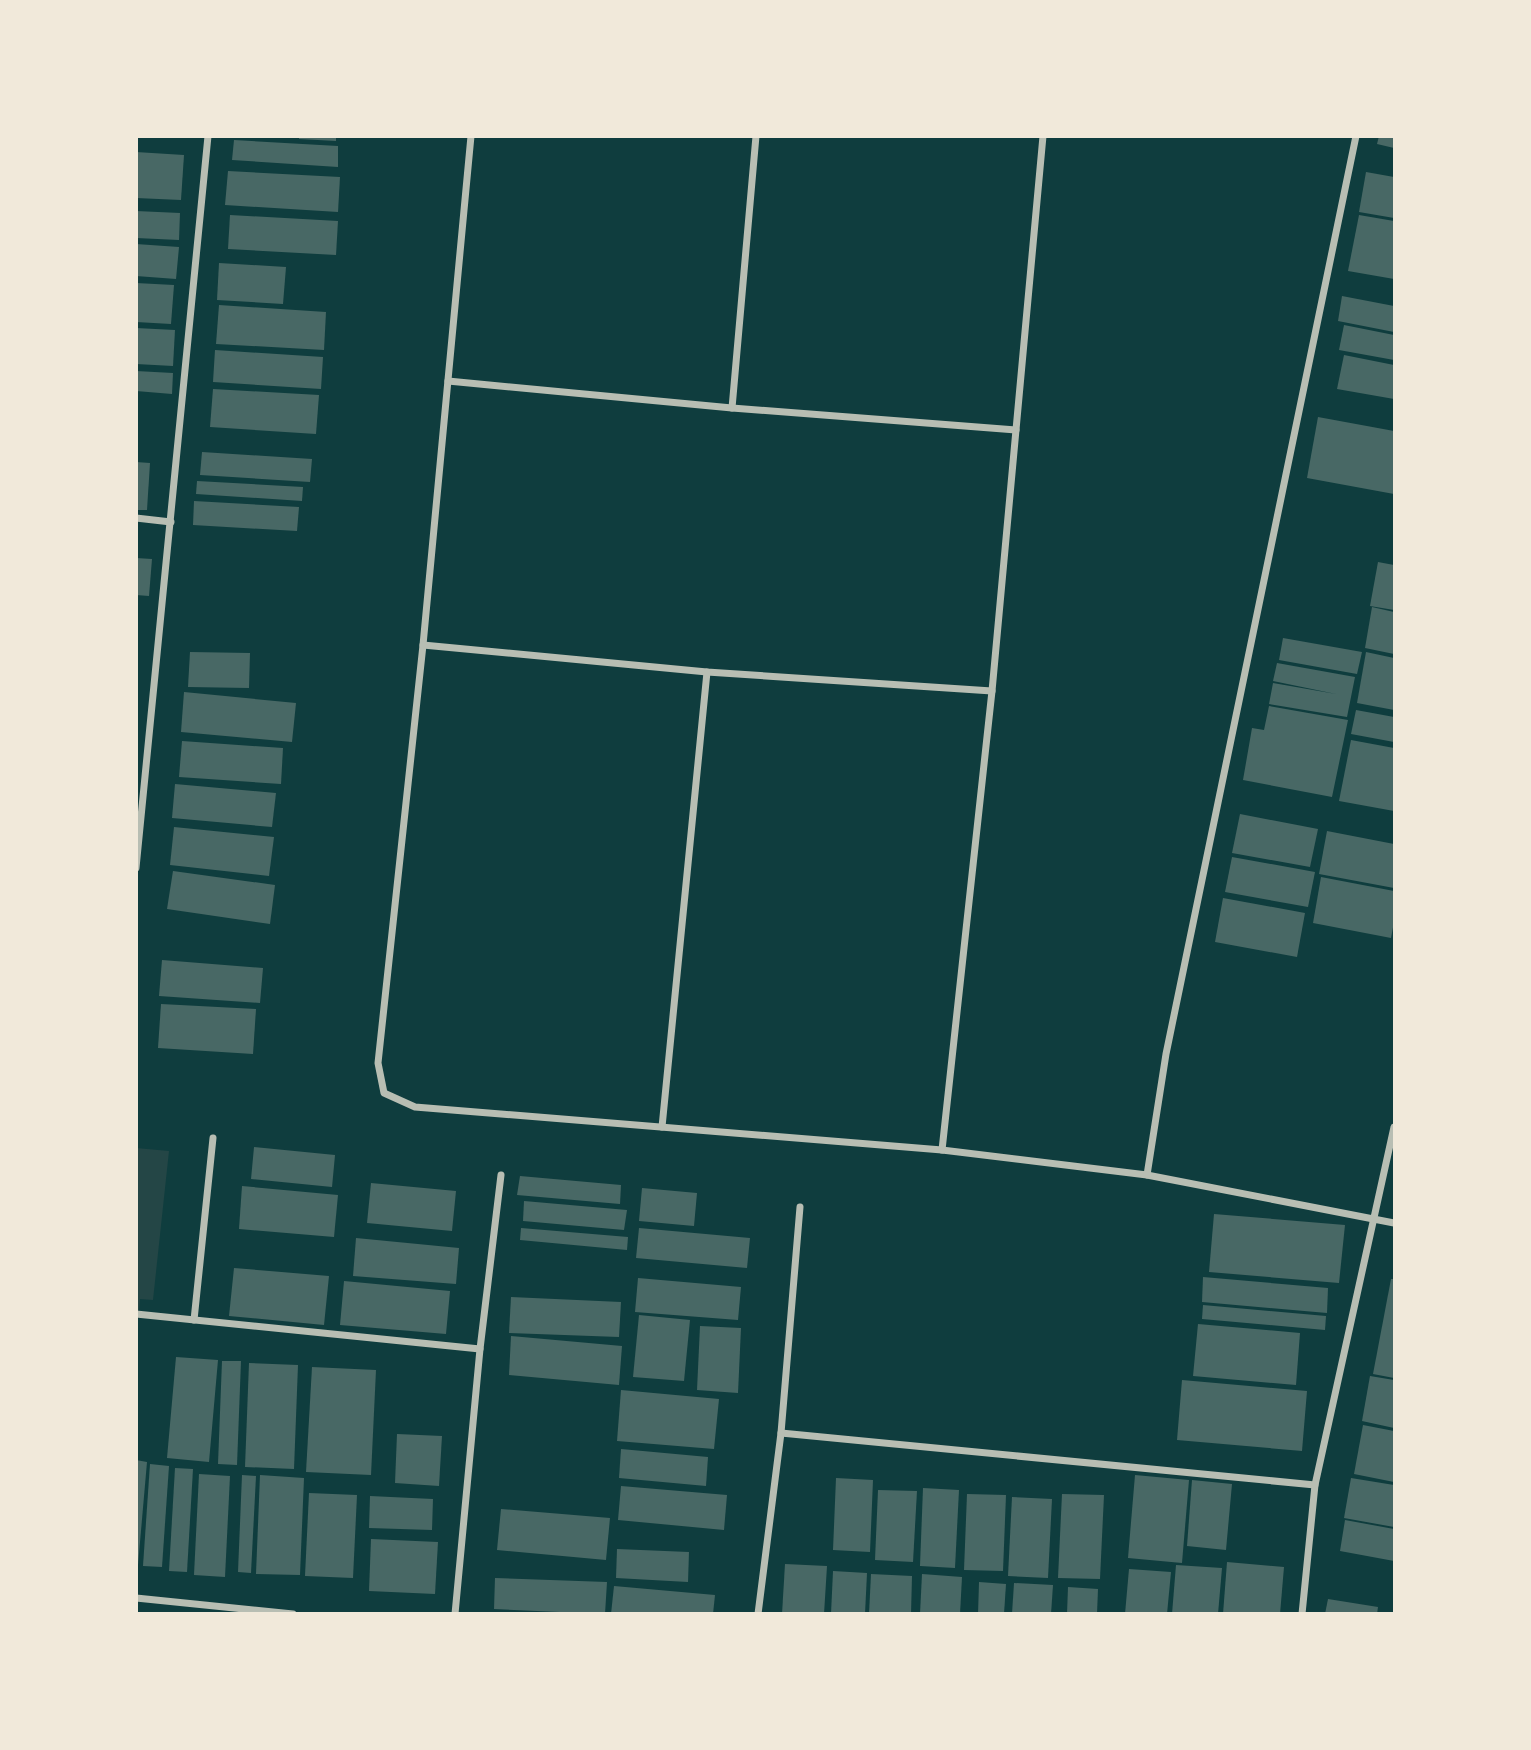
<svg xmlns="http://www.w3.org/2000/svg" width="1531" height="1750" viewBox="0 0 1531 1750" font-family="Montserrat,sans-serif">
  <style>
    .green { fill: #244646 }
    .building { fill: #486865 }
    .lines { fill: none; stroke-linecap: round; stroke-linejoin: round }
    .minor { stroke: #b8beb3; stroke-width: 7 }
  </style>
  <rect width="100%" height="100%" fill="#0f3d3e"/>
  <path class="green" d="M136 1148 169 1151 153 1300 140 1299 139 1312 136 1311Z"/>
  <g class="building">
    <path d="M299 136H336V141L299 139Z"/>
    <path d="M1379 136H1394V148L1377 144Z"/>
    <path d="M234 140 338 146V167L232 160Z"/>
    <path d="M136 152 184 155 181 200 136 198Z"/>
    <path d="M228 171 340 177 338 212 225 205Z"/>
    <path d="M1366 172 1394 177V218L1359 212Z"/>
    <path d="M136 211 180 213 179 240 136 238Z"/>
    <path d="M230 215 338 221 336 255 228 249Z"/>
    <path d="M1359 215 1394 221V279L1348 271Z"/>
    <path d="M136 244 179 247 176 279 136 276Z"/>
    <path d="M219 263 286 267 283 304 217 300Z"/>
    <path d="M136 283 174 285 171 324 136 322Z"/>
    <path d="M1342 296 1394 306V332L1338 321Z"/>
    <path d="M219 305 326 312 324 350 216 344Z"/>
    <path d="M1344 325 1394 335V360L1339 350Z"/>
    <path d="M136 328 175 330 173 366 136 364Z"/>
    <path d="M215 350 323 357 321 389 213 382Z"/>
    <path d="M1344 355 1394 365V399L1337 389Z"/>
    <path d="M136 371 173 373 172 394 136 391Z"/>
    <path d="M213 389 319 395 316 434 210 427Z"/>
    <path d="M1318 417 1394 431V494L1307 478Z"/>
    <path d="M202 452 312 459 310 482 200 475Z"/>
    <path d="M136 462 150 463 147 510H136Z"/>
    <path d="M197 481 303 487 302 501 196 494Z"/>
    <path d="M194 501 299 507 297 531 193 525Z"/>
    <path d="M136 558 152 559 149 596 136 595Z"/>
    <path d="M1378 562 1394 565V610L1370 606Z"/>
    <path d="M1372 607 1394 612V654L1365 648Z"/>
    <path d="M1283 638 1362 652 1357 674 1279 660Z"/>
    <path d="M190 652 250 653 249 688 188 687Z"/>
    <path d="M1366 652 1394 658V710L1357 703Z"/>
    <path d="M1277 663 1355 677 1347 717 1269 704 1273 683 1336 694 1273 681Z"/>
    <path d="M184 692 296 703 292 742 181 732Z"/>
    <path d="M1269 706 1348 720 1332 797 1243 780 1252 728 1264 730Z"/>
    <path d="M1356 710 1394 717V742L1351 734Z"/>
    <path d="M1351 740 1394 748V811L1339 801Z"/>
    <path d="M182 741 283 748 281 784 179 777Z"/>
    <path d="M175 784 276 793 272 827 172 818Z"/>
    <path d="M1240 814 1318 829 1310 867 1232 853Z"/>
    <path d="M174 827 274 837 269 876 170 865Z"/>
    <path d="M1327 831 1394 844V888L1319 874Z"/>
    <path d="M1232 857 1315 872 1308 907 1225 892Z"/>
    <path d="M173 871 275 885 270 924 167 909Z"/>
    <path d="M1321 877 1394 891V922L1391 938 1313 923Z"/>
    <path d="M1223 898 1305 913 1297 957 1215 942Z"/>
    <path d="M162 960 263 968 260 1003 159 996Z"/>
    <path d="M161 1004 256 1009 253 1054 158 1048Z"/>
    <path d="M254 1147 335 1155 332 1187 251 1179Z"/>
    <path d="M520 1176 621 1185 620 1204 517 1195Z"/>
    <path d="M371 1183 456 1191 452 1231 367 1223Z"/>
    <path d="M242 1186 338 1195 334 1237 239 1229Z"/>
    <path d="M642 1188 697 1193 694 1226 639 1221Z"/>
    <path d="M524 1201 627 1210 624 1230 523 1221Z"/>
    <path d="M1214 1214 1345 1225 1339 1283 1209 1272Z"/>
    <path d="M521 1228 628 1237 627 1250 520 1240Z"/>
    <path d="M639 1228 750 1238 747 1268 636 1258Z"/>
    <path d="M356 1238 459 1248 456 1284 353 1276Z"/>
    <path d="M234 1268 329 1276 324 1325 229 1316Z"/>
    <path d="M1203 1277 1328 1288 1327 1313 1202 1302Z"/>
    <path d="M638 1278 741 1287 738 1320 635 1312Z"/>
    <path d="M1391 1279H1394V1378L1373 1374Z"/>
    <path d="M344 1281 450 1291 446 1334 340 1325Z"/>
    <path d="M511 1297 621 1302 619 1337 509 1333Z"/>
    <path d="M1203 1305 1326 1316 1325 1330 1202 1319Z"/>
    <path d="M639 1315 690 1320 684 1381 633 1377Z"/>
    <path d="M1198 1324 1300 1333 1296 1385 1193 1376Z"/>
    <path d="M700 1326 741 1328 738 1393 697 1390Z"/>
    <path d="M511 1336 622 1346 619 1385 509 1375Z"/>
    <path d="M176 1357 218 1360 209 1462 167 1458Z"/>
    <path d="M222 1361H241L237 1465 218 1464Z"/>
    <path d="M249 1363 298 1365 294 1469 245 1467Z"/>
    <path d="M312 1367 376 1370 371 1475 306 1472Z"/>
    <path d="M1370 1376 1394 1380V1428L1362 1421Z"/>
    <path d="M1182 1380 1307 1391 1302 1451 1177 1440Z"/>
    <path d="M621 1390 719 1399 714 1449 617 1441Z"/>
    <path d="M1363 1425 1394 1431V1482L1354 1474Z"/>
    <path d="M397 1434 442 1436 439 1486 395 1483Z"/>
    <path d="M621 1449 708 1457 706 1486 619 1478Z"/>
    <path d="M136 1460 147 1462 138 1565H136Z"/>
    <path d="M150 1464 169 1466 162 1567 143 1566Z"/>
    <path d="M175 1468 193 1469 187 1572 169 1571Z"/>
    <path d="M199 1474 230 1476 225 1577 194 1575Z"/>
    <path d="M242 1475 256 1476 251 1573 238 1572Z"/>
    <path d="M260 1475 304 1478 300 1575 256 1574Z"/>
    <path d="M1135 1475 1189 1480 1182 1563 1128 1558Z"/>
    <path d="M836 1478 873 1480 870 1552 833 1550Z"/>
    <path d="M1351 1478 1394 1485V1527L1344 1518Z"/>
    <path d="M1192 1480 1232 1484 1226 1550 1187 1546Z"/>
    <path d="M621 1486 727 1495 724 1530 618 1520Z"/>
    <path d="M923 1488 959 1490 955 1568 920 1566Z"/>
    <path d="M878 1490 917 1491 913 1562 875 1560Z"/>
    <path d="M309 1493 357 1495 353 1578 305 1576Z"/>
    <path d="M967 1494 1006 1495 1003 1571 964 1570Z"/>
    <path d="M1062 1494 1104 1495 1100 1579 1058 1578Z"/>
    <path d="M370 1496 433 1499 432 1530 369 1528Z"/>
    <path d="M1012 1497 1052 1499 1048 1578 1008 1576Z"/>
    <path d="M501 1509 610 1518 606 1560 497 1550Z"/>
    <path d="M1345 1520 1394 1529V1561L1340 1551Z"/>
    <path d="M371 1539 438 1542 435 1594 369 1591Z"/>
    <path d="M617 1549 689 1552 688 1582 616 1578Z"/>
    <path d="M1227 1562 1284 1567 1280 1614H1223Z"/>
    <path d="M785 1564 827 1566 824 1614H782Z"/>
    <path d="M1176 1565 1222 1568 1218 1614H1172Z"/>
    <path d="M1129 1569 1171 1572 1167 1614H1125Z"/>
    <path d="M833 1571 867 1573 865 1614H831Z"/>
    <path d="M871 1574 912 1576 911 1614H869Z"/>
    <path d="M922 1574 962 1577 960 1614H920Z"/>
    <path d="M495 1578 607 1582 605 1614 494 1609Z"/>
    <path d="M979 1582 1006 1584 1004 1614H978Z"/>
    <path d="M1014 1583 1053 1585 1051 1614H1012Z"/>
    <path d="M614 1586 715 1595 713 1614H611Z"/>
    <path d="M1068 1587 1098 1589 1097 1614H1067Z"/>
    <path d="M1328 1599 1378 1607 1377 1614H1325Z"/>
  </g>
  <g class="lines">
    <g class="minor">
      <path d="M471 136 423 645 378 1063 384 1093 415 1107 942 1150 1147 1175 1394 1223"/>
      <path d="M448 381 732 408 1016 430"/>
      <path d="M732 408 756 136"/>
      <path d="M136 518 171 522"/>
      <path d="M423 645 707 672 992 691"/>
      <path d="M136 868 208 136"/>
      <path d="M662 1127 707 672"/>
      <path d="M942 1150 992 691 1043 136"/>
      <path d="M1147 1175 1166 1054 1356 136"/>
      <path d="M136 1314 480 1349"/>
      <path d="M194 1320 213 1138"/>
      <path d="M781 1433 1315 1485"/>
      <path d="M136 1598 293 1614"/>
      <path d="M455 1614 480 1349 501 1175"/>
      <path d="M758 1614 781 1433 800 1207"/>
      <path d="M1302 1614 1315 1485 1394 1127"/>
    </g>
  </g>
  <rect width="1531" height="1750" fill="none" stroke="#f1e9da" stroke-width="276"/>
</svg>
